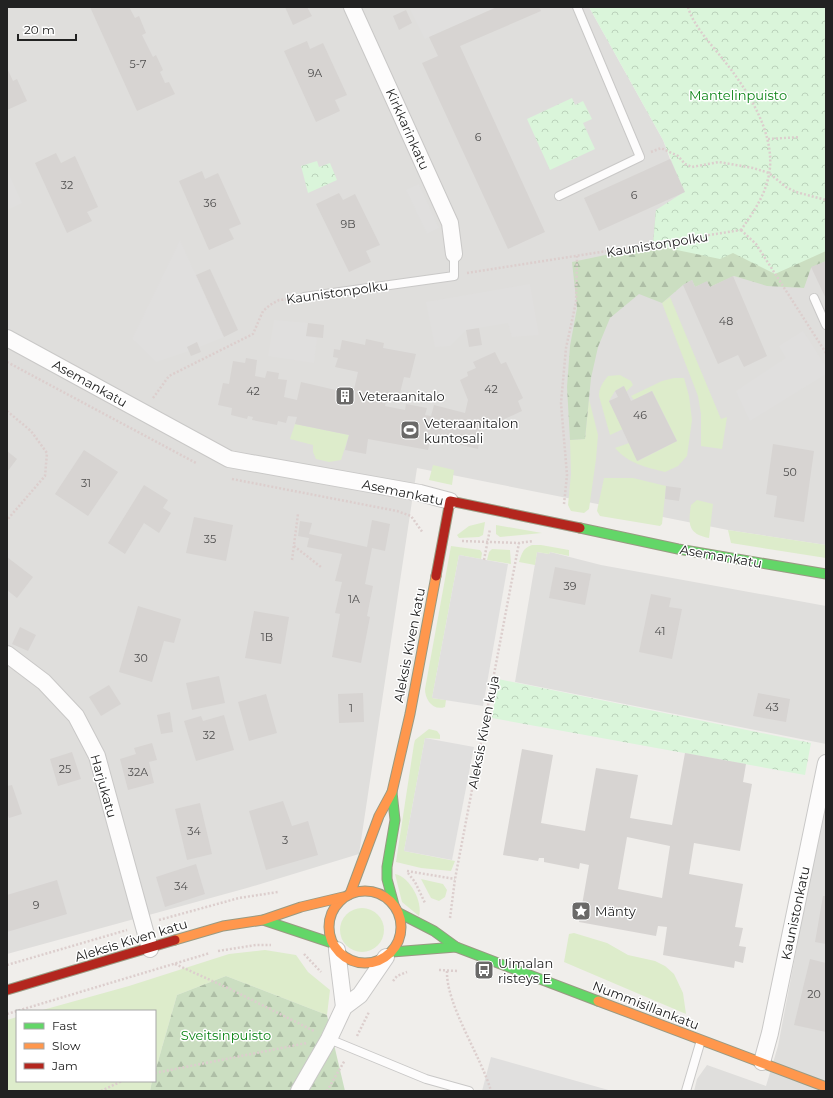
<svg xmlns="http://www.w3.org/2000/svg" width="833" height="1098" viewBox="0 0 833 1098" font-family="Montserrat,sans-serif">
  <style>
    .residential { fill: #dfdedc }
    .grass { fill: #ddeccb }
    .forest { fill: url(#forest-firs) }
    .park { fill: url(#park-crowns) }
    .parking { fill: #e0dfde }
    .building { fill: #d7d4d2; fill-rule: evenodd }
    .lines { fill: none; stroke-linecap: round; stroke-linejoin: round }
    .lane-casing { stroke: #c9c8c7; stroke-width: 10 }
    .street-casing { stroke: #c9c8c7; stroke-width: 18 }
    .fast-casing { stroke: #999a82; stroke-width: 11 }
    .slow-casing { stroke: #999a82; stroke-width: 11 }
    .jam-casing { stroke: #999a82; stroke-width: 11 }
    .path { stroke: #dccecd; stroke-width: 2.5; stroke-dasharray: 2 2; stroke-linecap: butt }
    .lane { stroke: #fdfcfc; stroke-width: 8 }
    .street { stroke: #fdfcfc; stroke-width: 16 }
    .fast { stroke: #63d668; stroke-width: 9 }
    .slow { stroke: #ff974d; stroke-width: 9 }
    .jam { stroke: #b3261e; stroke-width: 9 }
    .labels { text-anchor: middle; stroke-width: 3; stroke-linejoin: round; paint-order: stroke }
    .number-label { font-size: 11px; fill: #4f4e4e }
    .park-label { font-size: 13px; fill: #0c8416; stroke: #fff }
    .street-label { font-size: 13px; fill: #222; stroke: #fff }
    .poi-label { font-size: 13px; fill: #222; stroke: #fff; text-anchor: start }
  </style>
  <defs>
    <pattern id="forest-firs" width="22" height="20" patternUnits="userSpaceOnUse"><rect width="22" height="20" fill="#cbdec1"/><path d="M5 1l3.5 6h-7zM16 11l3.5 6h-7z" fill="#aebea6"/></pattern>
    <pattern id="park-crowns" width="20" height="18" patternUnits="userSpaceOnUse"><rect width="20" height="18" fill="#daf5da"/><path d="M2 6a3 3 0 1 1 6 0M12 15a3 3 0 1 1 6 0" fill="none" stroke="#bbd2bb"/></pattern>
  </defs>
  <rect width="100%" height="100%" fill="#f0eeeb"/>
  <g class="residential">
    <path d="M7 7H589L663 140 670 159 826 251V545L728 530 417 468 359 854 247 888 7 954Z"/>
    <path d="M537 552 549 554 550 552 601 565 826 606V744L515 682Z"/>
    <path d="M826 794V1091H694L697 1079 707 1065 766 1086 778 1046Z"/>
  </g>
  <g class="grass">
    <path d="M670 297 721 419 727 417 722 449 701 446V414L698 396 662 303Z"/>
    <path d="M620 375 631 381 633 385 626 392 623 386 615 391 609 401 623 429 610 435 599 396C599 388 603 382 608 376Z"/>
    <path d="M674 378H684L689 396 692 420 687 456 678 466 665 472C646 467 629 464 615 448L629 443 638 461 677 441 652 391 634 400 631 396 662 381Z"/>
    <path d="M589 399 598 435 596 459 589 509 584 513 571 511 568 505 571 474 570 440 585 439Z"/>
    <path d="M295 424 349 435 341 460 329 462 316 459 313 452V445L290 439Z"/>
    <path d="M433 465 454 470 452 485 429 480Z"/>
    <path d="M604 478H633L666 486 662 524 660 526 600 516 597 511Z"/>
    <path d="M697 500 713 504 709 538C688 534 688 524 691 505Z"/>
    <path d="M485 522 483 535 479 537 459 538 457 535 469 526Z"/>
    <path d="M496 525 542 533 500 537 496 534Z"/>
    <path d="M728 530 826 545V558L731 543Z"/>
    <path d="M532 545H541L569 550V556L550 552 549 554 537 552 535 565 519 562C522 553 523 548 532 545Z"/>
    <path d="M451 546 480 550 482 553 481 559 459 555 432 698 446 700 445 707C433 711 425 700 425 689Z"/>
    <path d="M492 549 510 550 511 564 487 560 489 552Z"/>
    <path d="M429 729 437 731 440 735V739L425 738 404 851 455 861 451 871 421 868 396 862 414 744 415 740Z"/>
    <path d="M395 874C410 877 423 902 419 916L402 902Z"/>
    <path d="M421 879 443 884 447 890 445 897 439 901 431 898Z"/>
    <circle cx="362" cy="930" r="22"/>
    <path d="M574 933 607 943 628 955 655 961 665 966 674 974 683 993 686 1014 564 962 569 934Z"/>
    <path d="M265 950 296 955 308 972 330 990 327 1015 226 976 177 995 155 1072V1011H39L129 986 229 954Z"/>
    <path d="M17 1017V1081H152L150 1091H7V1020Z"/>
  </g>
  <g class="forest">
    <path d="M826 206V261L811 268 804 288 767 286 734 276 710 287 707 282 695 287 692 280 683 285 662 303 639 294 610 318 598 347 591 378 585 439 570 440 567 387 570 346 577 308 572 262 653 245 656 210Z"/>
    <path d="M226 976 327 1015 345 1091H150L152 1081H155V1072L177 995Z"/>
  </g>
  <g class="park">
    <path d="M589 7H826V251L775 274 733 253 720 259 653 245 656 210 684 192 663 140Z"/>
    <path d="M572 98 575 105 583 101 592 119 583 123 595 149 550 170 527 119Z"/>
    <path d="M317 161 319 167 330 163 337 180 308 193 301 166Z"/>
    <path d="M498 679 811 743 805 775 492 718Z"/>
  </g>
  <g class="parking">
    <path d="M409 7H497L425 39Z"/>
    <path d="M7 170 22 203 7 210Z"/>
    <path d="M419 184 439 228 427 234 406 190Z"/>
    <path d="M180 240 224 337 199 347 197 342 187 347 189 351 156 362 132 339Z"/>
    <path d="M530 284 539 335 512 337 508 323 466 330 450 346 435 347 426 302Z"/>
    <path d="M274 320 308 323 306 336 317 338 314 363 268 356Z"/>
    <path d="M803 331 826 367V374L750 421 736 391 786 358 779 346Z"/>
    <path d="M459 555 508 564 483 706 432 698Z"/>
    <path d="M425 738 474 747 452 860 404 851Z"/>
    <path d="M491 1057 612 1091H482Z"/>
  </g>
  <g class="building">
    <path d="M90 7H129L135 18 139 16 146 33 142 35 153 57 156 55 163 70 160 72 165 83 169 82 175 94 137 111Z"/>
    <path d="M285 7H307L312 16 293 25Z"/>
    <path d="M497 7H539L541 11 460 46 545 232 508 249 422 63 438 56 429 37Z"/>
    <path d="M406 10 412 23 399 30 393 16Z"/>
    <path d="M307 41 310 49 323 43 347 95 335 100 340 111 316 122 284 51Z"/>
    <path d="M7 68 13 81 17 79 27 101 7 110Z"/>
    <path d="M56 153 61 163 75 156 98 207 87 212 92 221 67 233 35 163Z"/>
    <path d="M670 159 685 192 599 231 584 198Z"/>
    <path d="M202 171 205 179 218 173 241 224 229 229 234 239 209 250 179 181Z"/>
    <path d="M339 193 343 200 355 194 380 245 366 251 371 262 349 272 316 204Z"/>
    <path d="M826 261V299L811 267Z"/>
    <path d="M210 269 238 330 224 337 196 275Z"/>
    <path d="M733 276 767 356 744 367 738 355 718 364 683 285 692 280 695 287 707 281 710 287Z"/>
    <path d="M308 323 324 325 323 338 306 336Z"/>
    <path d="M479 328 482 345 469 347 466 330Z"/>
    <path d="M366 339 384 343 383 348 416 354 410 378 404 377 400 393 394 392 392 402 386 401 385 406 405 410 406 404 427 408 425 415 431 416 434 405 465 413 468 400 460 380 468 376 467 372 476 368 473 362 495 352 501 364 506 362 523 398 518 401 522 411 498 422 496 419 487 423 486 421 479 424 481 430 478 449 431 438 428 450 368 439 366 454 345 450 349 435 295 424 297 417 288 416 286 423 278 421 277 425 252 420 253 417 248 416 247 419 231 415 232 408 218 405 223 383 229 384 233 361 245 363 246 358 257 360 255 376 265 378 267 371 279 373 278 379 287 380 284 397 297 400 301 382 353 394 358 372 335 367 338 358 333 357 334 349 340 350 342 340 365 345Z"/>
    <path d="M197 342 201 352 191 356 187 347Z"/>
    <path d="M624 386 631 401 652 391 677 441 637 461 609 401 618 397 615 391Z"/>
    <path d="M773 444 814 451 804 522 774 517 777 496 766 494Z"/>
    <path d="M84 450 118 472 88 516 55 494Z"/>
    <path d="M7 451 17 459 7 472Z"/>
    <path d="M144 485 168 500 163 508 171 513 159 533 144 523 125 554 108 543Z"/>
    <path d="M666 486 681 488 679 501 665 499Z"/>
    <path d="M194 517 233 525 226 561 186 553Z"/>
    <path d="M372 520 390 524 385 551 372 548 365 584 373 586 367 616 370 617 361 663 332 657 340 614 335 613 342 582 335 581 342 554 307 547 309 538 298 536 300 521 312 523 309 534 367 547Z"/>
    <path d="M7 557 33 577 17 598 7 590Z"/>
    <path d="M555 567 591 574 585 605 549 598Z"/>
    <path d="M651 594 671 598 669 607 682 609 672 659 639 652Z"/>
    <path d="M138 606 181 619 174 643 164 641 152 682 119 672Z"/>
    <path d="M254 611 289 617 281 664 245 658Z"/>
    <path d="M20 627 36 635 28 651 12 644Z"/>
    <path d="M219 676 225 703 192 710 186 683Z"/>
    <path d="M109 685 121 704 101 716 89 697Z"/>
    <path d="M363 693 364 722 339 723 338 694Z"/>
    <path d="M758 693 790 699 786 722 753 716Z"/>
    <path d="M266 694 277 733 249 741 238 702Z"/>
    <path d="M170 712 173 732 161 734 157 715Z"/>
    <path d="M224 715 234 750 196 761 184 721 201 716 203 721Z"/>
    <path d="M152 743 157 760 149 762 154 783 128 790 120 759 136 754 134 748Z"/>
    <path d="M522 749 553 755 541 823 585 831 596 768 638 775 630 818 672 825 685 753 746 764 743 782 752 784 740 851 694 843 689 874 743 884 735 927 743 928 739 946 746 947 743 963 735 961 734 968 663 955 667 927 658 926 656 936 579 922 589 865 580 863 579 869 544 862V858H539L538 861 503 855ZM627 837 670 846 662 898 618 889Z"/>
    <path d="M72 752 81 779 58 786 50 759Z"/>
    <path d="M12 785 22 814 9 818 7 813V786Z"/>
    <path d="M283 801 292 826 308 821 318 855 266 870 249 811Z"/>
    <path d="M200 803 212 854 187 860 175 809Z"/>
    <path d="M196 864 205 894 165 907 156 877Z"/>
    <path d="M57 880 67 914 7 932V895Z"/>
    <path d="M823 896H826V944L815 942Z"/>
    <path d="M810 959 826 963V1032L794 1025Z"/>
  </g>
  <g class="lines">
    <defs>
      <g id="lane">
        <path d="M559 196 640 157 577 7"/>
        <path d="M304 297 454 276V254"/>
        <path d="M814 298 826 325"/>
        <path d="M329 1039 426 1079 469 1091"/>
        <path d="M686 1091 701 1040"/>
      </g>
      <g id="street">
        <path d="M352 7 450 223 454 254"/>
        <path d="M7 338 229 459 420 493 450 501"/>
        <path d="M7 654 44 682 76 716 97 756 150 949"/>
        <path d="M337 950 344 1007"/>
        <path d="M762 1062 770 1033 826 763"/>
        <path d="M299 1091 329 1039 344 1007 360 995 386 957"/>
      </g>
      <g id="fast">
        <path d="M580 528 678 549 826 574"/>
        <path d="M392 792 395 820 387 867V879L394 905"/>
        <path d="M399 913 434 931 456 947 598 1001"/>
        <path d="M263 920 332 943"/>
        <path d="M392 952 456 947"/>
      </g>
      <g id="slow">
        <circle cx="365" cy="927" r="36"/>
        <path d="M350 894 379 816 392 792 410 714 436 576"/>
        <path d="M175 940 223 926 263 920 301 907 343 897"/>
        <path d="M598 1001 826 1087"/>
      </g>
      <g id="jam">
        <path d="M436 576 450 501 580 528"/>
        <path d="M7 990 175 940"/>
      </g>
    </defs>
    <use href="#lane" class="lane-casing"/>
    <use href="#street" class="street-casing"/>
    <use href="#fast" class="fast-casing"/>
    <use href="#slow" class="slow-casing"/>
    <use href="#jam" class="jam-casing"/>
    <g class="path">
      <path d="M688 7C693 25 710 43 722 58 747 89 779 137 768 179 763 199 752 214 741 230"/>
      <path d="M768 139 800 137"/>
      <path d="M651 152 661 148 678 156 685 164 692 167 719 162 753 168 769 173 786 187 796 192 826 200"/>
      <path d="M741 230 756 244 826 353"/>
      <path d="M467 273 741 230"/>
      <path d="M7 362 196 463"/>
      <path d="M153 398 169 376 253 334 263 311 270 305 279 300 292 299"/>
      <path d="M7 411 31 431 47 453 45 476 7 520"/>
      <path d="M232 479 397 511 411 516 423 533"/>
      <path d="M564 504 567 475 561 403 566 348 576 302 577 256"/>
      <path d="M462 541 519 543 533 541"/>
      <path d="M294 546 321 567"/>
      <path d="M292 560 298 514"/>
      <path d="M484 560 490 529"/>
      <path d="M407 871 455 879"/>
      <path d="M408 873 415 882 425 903"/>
      <path d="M450 918 455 879 519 543"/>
      <path d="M159 920 239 898 278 892"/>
      <path d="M218 951 256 945H271"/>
      <path d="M304 954 321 972"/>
      <path d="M175 964 230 989 314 1031"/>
      <path d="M7 965 127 930"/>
      <path d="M439 970 458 971"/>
      <path d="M447 971C446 1005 481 1056 491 1091"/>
      <path d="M393 981 397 976 407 972"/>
      <path d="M7 1014 210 953"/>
      <path d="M357 1036 369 1012"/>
      <path d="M155 1073 307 1043"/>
      <path d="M101 1091 122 1081"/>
      <path d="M327 1091 345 1060"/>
    </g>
    <use href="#lane" class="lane"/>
    <use href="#street" class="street"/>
    <use href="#fast" class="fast"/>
    <use href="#slow" class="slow"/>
    <use href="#jam" class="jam"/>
  </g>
  <defs>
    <symbol id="building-square" viewBox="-11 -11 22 22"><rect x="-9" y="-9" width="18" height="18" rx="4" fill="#6a6968" stroke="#fff"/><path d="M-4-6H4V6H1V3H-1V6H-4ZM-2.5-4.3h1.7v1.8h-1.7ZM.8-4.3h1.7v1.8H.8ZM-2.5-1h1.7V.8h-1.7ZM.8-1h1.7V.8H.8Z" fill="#fff"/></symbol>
    <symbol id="stadium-square" viewBox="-11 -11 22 22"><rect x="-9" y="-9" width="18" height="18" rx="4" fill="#6a6968" stroke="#fff"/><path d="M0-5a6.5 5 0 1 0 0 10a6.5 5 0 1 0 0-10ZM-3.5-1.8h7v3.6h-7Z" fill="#fff"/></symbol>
    <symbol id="sight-square" viewBox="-11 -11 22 22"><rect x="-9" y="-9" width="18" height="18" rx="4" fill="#6a6968" stroke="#fff"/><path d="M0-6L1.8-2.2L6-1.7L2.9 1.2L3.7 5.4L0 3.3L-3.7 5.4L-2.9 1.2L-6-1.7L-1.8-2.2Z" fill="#fff"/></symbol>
    <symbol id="bus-square" viewBox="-11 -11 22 22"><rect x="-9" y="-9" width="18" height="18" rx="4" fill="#6a6968" stroke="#fff"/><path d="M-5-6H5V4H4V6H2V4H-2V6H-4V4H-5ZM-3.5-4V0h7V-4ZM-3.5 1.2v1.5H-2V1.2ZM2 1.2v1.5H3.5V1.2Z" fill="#fff"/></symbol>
  </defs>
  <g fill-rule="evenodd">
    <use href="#building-square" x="334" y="385" width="22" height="22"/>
    <use href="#stadium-square" x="399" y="419" width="22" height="22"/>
    <use href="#sight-square" x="570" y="900" width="22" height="22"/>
    <use href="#bus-square" x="473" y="959" width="22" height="22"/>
  </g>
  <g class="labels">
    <g class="number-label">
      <text x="138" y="68">5-7</text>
      <text x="315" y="77">9A</text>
      <text x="478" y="141">6</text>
      <text x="67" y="189">32</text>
      <text x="634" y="199">6</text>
      <text x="210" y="207">36</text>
      <text x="348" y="228">9B</text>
      <text x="726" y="325">48</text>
      <text x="491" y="393">42</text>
      <text x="253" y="395">42</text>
      <text x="640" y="419">46</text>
      <text x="790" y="476">50</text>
      <text x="86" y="487">31</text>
      <text x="210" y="543">35</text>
      <text x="570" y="590">39</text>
      <text x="354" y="603">1A</text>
      <text x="660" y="635">41</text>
      <text x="267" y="641">1B</text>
      <text x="141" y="662">30</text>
      <text x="772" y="711">43</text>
      <text x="351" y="712">1</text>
      <text x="209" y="739">32</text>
      <text x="65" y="773">25</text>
      <text x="138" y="776">32A</text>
      <text x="194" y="835">34</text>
      <text x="285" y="844">3</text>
      <text x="181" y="890">34</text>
      <text x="36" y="909">9</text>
      <text x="814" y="998">20</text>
    </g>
    <g class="park-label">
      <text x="738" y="100">Mantelinpuisto</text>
      <text x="226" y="1040">Sveitsinpuisto</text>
    </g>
    <g class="street-label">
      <text transform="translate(408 129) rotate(66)" y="5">Kirkkarinkatu</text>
      <text transform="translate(657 244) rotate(-9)" y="5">Kaunistonpolku</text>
      <text transform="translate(337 292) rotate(-8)" y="5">Kaunistonpolku</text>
      <text transform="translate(90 383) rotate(29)" y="5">Asemankatu</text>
      <text transform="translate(403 492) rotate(12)" y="5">Asemankatu</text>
      <text transform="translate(721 556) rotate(10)" y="5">Asemankatu</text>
      <text transform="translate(409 645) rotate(-79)" y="5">Aleksis Kiven katu</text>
      <text transform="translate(483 732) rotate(-79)" y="5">Aleksis Kiven kuja</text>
      <text transform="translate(104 786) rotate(74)" y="5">Harjukatu</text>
      <text transform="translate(795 913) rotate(-78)" y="5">Kaunistonkatu</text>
      <text transform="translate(131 940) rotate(-17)" y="5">Aleksis Kiven katu</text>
      <text transform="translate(646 1005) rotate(21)" y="5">Nummisillankatu</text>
    </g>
    <g class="poi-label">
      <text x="359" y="401">Veteraanitalo</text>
      <text x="424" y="428">Veteraanitalon<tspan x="424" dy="15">kuntosali</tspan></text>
      <text x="595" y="916">Mänty</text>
      <text x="498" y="968">Uimalan<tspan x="498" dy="15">risteys E</tspan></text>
    </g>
  </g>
  <rect width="833" height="1098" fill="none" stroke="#222222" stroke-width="16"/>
  <rect x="16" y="1010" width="140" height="72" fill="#ffffff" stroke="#a7a7a7"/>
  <rect x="24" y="1023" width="20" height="6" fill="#63d668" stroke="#a7a7a7"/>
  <text x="52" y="1030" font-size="12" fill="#222222">Fast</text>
  <rect x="24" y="1043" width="20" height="6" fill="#ff974d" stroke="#a7a7a7"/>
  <text x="52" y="1050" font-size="12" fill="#222222">Slow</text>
  <rect x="24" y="1063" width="20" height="6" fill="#b3261e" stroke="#a7a7a7"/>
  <text x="52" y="1070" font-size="12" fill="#222222">Jam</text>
  <path d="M18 34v6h58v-6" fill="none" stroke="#222222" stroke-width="2"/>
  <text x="24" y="34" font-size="12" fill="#222222" stroke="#ffffff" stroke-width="3" paint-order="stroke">20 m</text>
</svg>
